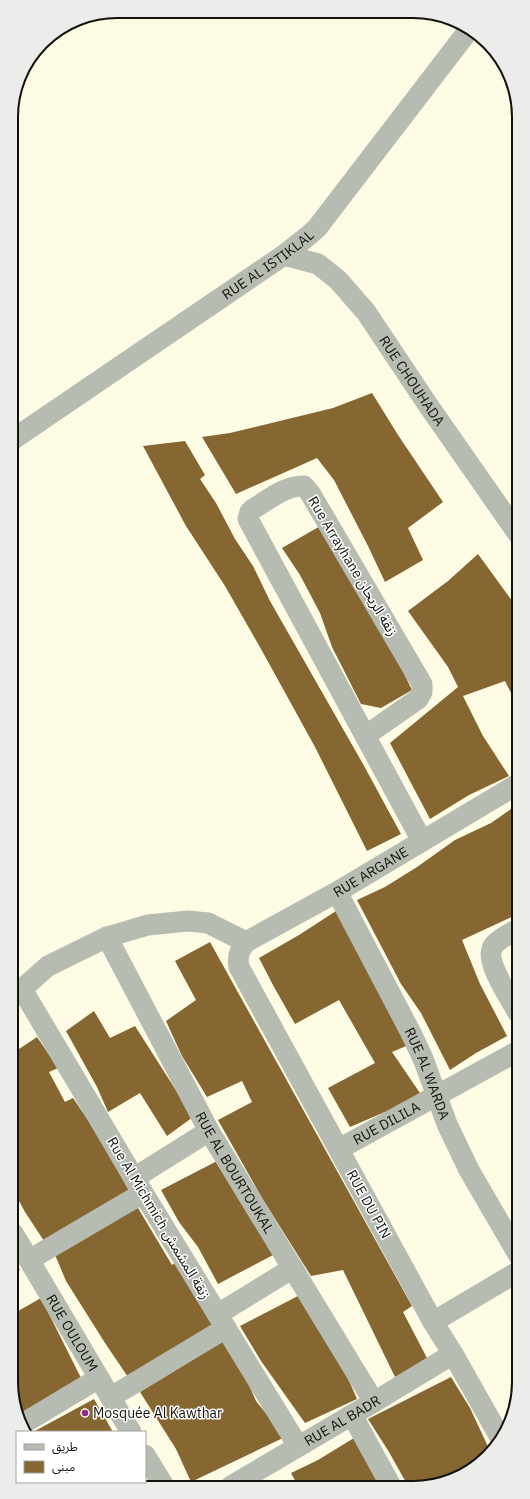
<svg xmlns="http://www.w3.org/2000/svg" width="530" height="1499" viewBox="0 0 530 1499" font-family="'IBM Plex Sans','Noto Sans Arabic',sans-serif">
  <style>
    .building { fill: #866631 }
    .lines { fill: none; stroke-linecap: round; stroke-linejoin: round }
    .minor { stroke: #b7bcb3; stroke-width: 21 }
    .poi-dot { fill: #91278a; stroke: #fff; stroke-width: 1.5 }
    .labels { text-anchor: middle; stroke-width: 3; stroke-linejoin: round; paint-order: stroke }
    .street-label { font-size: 14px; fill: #13130b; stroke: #fff }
    .poi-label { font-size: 14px; fill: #13130b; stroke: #fff; text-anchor: start }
    .rim { fill: none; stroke: #13130b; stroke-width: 2 }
  </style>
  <rect width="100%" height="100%" fill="#fdfbe4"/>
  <g class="building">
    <path d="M372 393 398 435 443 502 408 528 423 560 385 582 368 546 334 480 317 458 236 494 202 437 230 433 333 408Z"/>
    <path d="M185 441 205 475 200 479 216 503 235 539 253 566 270 601 363 764 401 834 367 851 315 747 261 649 225 586 186 526 143 446Z"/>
    <path d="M322 525 335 556 358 590 392 649 412 690 381 708 361 704 332 647 320 613 300 575 282 548Z"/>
    <path d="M478 554 518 609V707L505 681 463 696 483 736 509 776 469 795 430 819 390 743 458 687 448 667 408 611 448 581Z"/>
    <path d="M518 804V914L462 940 480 984 507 1036 476 1053 450 1070 421 1013 401 984 357 900 385 887 417 867 455 840 491 823Z"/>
    <path d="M336 911 411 1044 392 1052 422 1096 350 1127 328 1088 375 1063 339 1000 295 1024 274 987 259 958 299 935Z"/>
    <path d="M210 942 412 1306 403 1312 428 1360 395 1377 343 1270 311 1276 262 1198 218 1120 252 1102 242 1081 207 1097 182 1056 166 1021 196 1000 175 961Z"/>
    <path d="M94 1011 110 1038 135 1026 193 1117 167 1136 140 1093 108 1112 97 1087 66 1031Z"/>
    <path d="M37 1037 58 1068 49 1072 65 1102 73 1098 92 1126 131 1194 46 1244 25 1212 13 1190V1053Z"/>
    <path d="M219 1160 275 1254 218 1284 198 1247 179 1222 161 1190Z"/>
    <path d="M138 1208 172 1265 175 1263 215 1327 128 1377 105 1343 66 1281 53 1250 93 1229Z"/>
    <path d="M13 1257 20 1270 13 1275Z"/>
    <path d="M298 1296 339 1358 357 1399 305 1423 261 1361 240 1326Z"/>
    <path d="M41 1298 82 1380 20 1415 13 1403V1314Z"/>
    <path d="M223 1341 243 1371 256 1401 285 1437 191 1482 176 1449 140 1392Z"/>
    <path d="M451 1377 470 1408 491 1453 466 1474 434 1486H408L389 1452 368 1419Z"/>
    <path d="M94 1399 113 1432H33Z"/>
    <path d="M354 1438 379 1481 371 1486H298L291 1473 318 1460Z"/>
    <path d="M89 1482H141L143 1486H96Z"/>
  </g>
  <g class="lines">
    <g class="minor">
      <path id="s1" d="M284 255 318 264 338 280 366 312 428 405 518 534"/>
      <path id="s2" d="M12 440 284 255 308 236 317 228 468 31"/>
      <path d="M365 736 418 699 422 692V684L310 493 304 486C286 485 268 500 253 509L250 512 248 519 422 841"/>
      <path id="s3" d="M337 892 412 1035 424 1061 447 1124 469 1170 519 1256"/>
      <path d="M518 929C511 933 500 938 494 945 482 959 511 999 518 1013"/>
      <path id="s4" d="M107 937 209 1131 374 1402"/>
      <path d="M22 989 134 1178 298 1446"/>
      <path d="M13 997 48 966 107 937 148 925 188 921 208 923 246 942"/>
      <path id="s5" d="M339 1149 518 1051"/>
      <path d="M134 1178 209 1131"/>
      <path id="s6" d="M13 1233 131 1432"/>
      <path d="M29 1260 143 1193"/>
      <path d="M218 1314 293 1268"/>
      <path d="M433 1322 519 1271"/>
      <path d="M111 1397 226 1328"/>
      <path d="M352 1415 391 1486"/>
      <path d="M24 1423 99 1378"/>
      <path id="s7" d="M501 1439 453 1354 433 1322 239 967C237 957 239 950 246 942L337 892 518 784"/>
      <path d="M145 1455 164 1486"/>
      <path id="s8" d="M231 1486 374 1402 453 1354"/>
    </g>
  </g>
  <circle class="poi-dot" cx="85" cy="1413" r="4"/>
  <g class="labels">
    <g class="street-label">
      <text dy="5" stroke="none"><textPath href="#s2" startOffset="310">RUE AL ISTIKLAL</textPath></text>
      <text dy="5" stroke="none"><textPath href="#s1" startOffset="186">RUE CHOUHADA</textPath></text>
      <text transform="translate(353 566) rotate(59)" y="5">Rue Arrayhane زنقة الريحان</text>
      <text dy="5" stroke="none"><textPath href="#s7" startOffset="710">RUE ARGANE</textPath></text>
      <text dy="5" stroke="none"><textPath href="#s3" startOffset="203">RUE AL WARDA</textPath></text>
      <text dy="5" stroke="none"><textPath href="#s5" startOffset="54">RUE DILILA</textPath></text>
      <text dy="5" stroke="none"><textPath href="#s4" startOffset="268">RUE AL BOURTOUKAL</textPath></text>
      <text transform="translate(369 1204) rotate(61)" y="5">RUE DU PIN</text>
      <text transform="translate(159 1218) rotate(59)" y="5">Rue Al Michmich زنقة المشمش</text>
      <text dy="5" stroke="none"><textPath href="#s6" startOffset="116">RUE OULOUM</textPath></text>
      <text dy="5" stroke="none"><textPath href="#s8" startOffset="129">RUE AL BADR</textPath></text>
    </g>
    <g class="poi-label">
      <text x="93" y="1418">Mosquée Al Kawthar</text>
    </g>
  </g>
  <path d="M0 0H530V1499H0ZM117 18H413A99 99 0 0 1 512 117V1382A99 99 0 0 1 413 1481H117A99 99 0 0 1 18 1382V117A99 99 0 0 1 117 18Z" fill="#ececeb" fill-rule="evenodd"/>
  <path class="rim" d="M117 18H413A99 99 0 0 1 512 117V1382A99 99 0 0 1 413 1481H117A99 99 0 0 1 18 1382V117A99 99 0 0 1 117 18Z"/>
  <rect x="16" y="1431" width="130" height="52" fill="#ffffff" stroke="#a1a19d"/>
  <rect x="24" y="1444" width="20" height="6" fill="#b7bcb3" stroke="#a1a19d"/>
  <text x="52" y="1451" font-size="12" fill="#13130b">طريق</text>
  <rect x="24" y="1461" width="20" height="12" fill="#866631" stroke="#a1a19d"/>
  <text x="52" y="1471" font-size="12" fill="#13130b">مبنى</text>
</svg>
